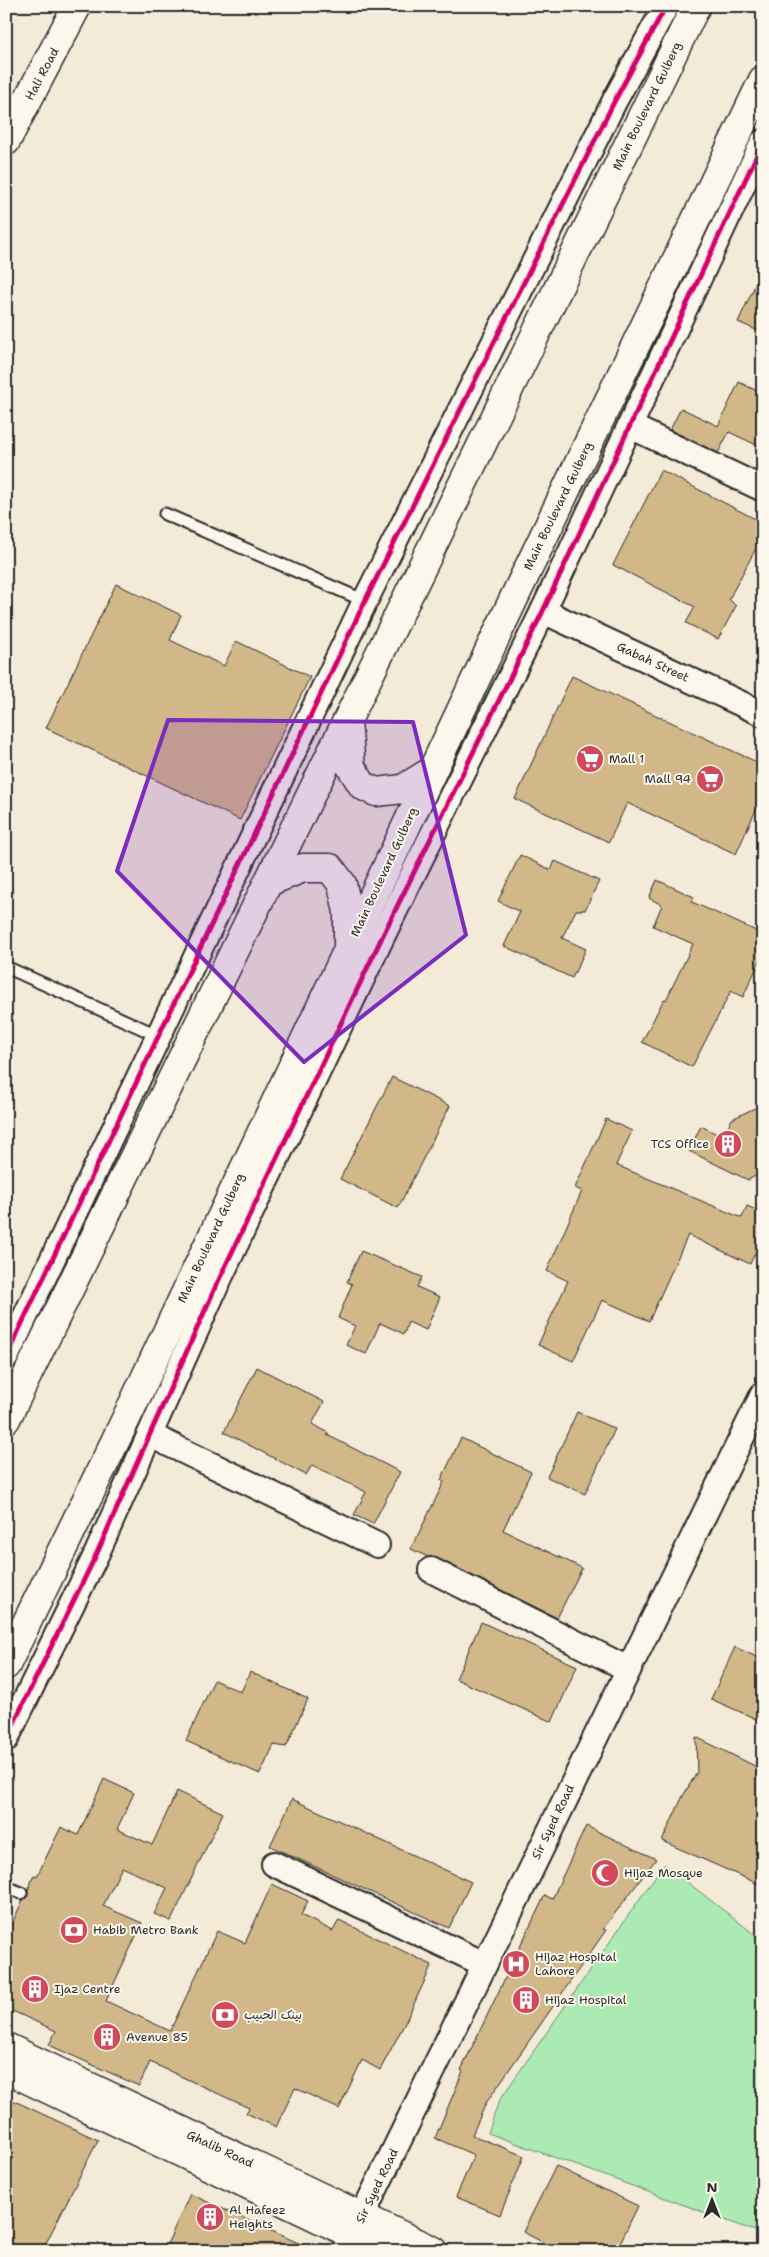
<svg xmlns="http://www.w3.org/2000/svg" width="769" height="2257" viewBox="0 0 769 2257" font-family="'Shantell Sans','Playpen Sans Arabic',sans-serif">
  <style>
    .green { fill: #abeab2; stroke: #6b8a6e }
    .building { fill: #d2b788; stroke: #2b2b2b }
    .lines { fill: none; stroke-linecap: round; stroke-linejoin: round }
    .service-casing { stroke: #2b2b2b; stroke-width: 15 }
    .minor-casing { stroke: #2b2b2b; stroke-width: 28 }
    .tertiary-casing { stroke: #2b2b2b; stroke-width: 31 }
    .secondary-casing { stroke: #2b2b2b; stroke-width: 31 }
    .service { stroke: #fbf7ec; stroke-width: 11 }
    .minor { stroke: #fbf7ec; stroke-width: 24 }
    .tertiary { stroke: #fbf7ec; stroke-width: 28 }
    .secondary { stroke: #fbf7ec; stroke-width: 28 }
    .cycleway-casing { stroke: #fbf7ec; stroke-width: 8 }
    .cycleway { stroke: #d6006c; stroke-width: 5 }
    .marked { fill: #7b2cbf; fill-opacity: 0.2; stroke: #7b2cbf; stroke-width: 4; stroke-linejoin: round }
    .labels { text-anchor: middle; stroke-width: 4; stroke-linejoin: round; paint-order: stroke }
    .street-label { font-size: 12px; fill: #2b2b2b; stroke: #fbf7ec }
    .poi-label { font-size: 12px; fill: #2b2b2b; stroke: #fbf7ec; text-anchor: start }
  </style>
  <rect width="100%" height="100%" fill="#f3ead8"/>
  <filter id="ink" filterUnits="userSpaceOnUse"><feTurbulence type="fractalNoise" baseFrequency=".02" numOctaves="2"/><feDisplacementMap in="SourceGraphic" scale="10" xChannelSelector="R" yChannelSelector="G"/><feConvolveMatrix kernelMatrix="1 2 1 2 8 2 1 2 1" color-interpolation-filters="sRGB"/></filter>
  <g filter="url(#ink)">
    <path class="green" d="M664 1864 763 1941V2234L488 2133 499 2101Z"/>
    <g class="building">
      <path d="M763 268V333L738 322Z"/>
      <path d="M739 382 763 394V448L729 432 718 453 670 430 681 408 718 426Z"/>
      <path d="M661 470 763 523V535L729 599 736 606 718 639 686 623 695 607 613 565Z"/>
      <path d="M116 584 181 615 170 640 224 666 236 641 310 677 240 820 46 728Z"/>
      <path d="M572 676 763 765V794L736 854 627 803 609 842 515 799Z"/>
      <path d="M520 855 551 870 555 861 599 881 585 910H576L562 938 586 949 572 978 504 946 520 912 498 901Z"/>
      <path d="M657 880 694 897 692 902 763 934V954L743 997 731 991 692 1067 642 1042 664 999 666 1000 693 944 653 926 662 905 649 898Z"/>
      <path d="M392 1077 450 1106 398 1208 340 1179Z"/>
      <path d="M763 1104V1172L748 1180 689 1151 701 1126 723 1137 732 1119Z"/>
      <path d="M606 1119 632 1131 616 1165 742 1218 747 1206 763 1213V1236L750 1264 688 1235 649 1321 602 1300 573 1361 538 1345 568 1281 547 1271 582 1191 575 1188Z"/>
      <path d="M361 1251 422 1277 417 1287 440 1297 426 1330 408 1322 404 1334 380 1323 366 1354 346 1345 355 1326 338 1318 352 1284 347 1282Z"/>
      <path d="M257 1367 324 1402 312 1424 329 1433 327 1435 400 1472 373 1524 354 1515 366 1492 312 1465 306 1475 224 1432Z"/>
      <path d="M577 1412 615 1429 585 1494 547 1477Z"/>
      <path d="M461 1438 531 1472 503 1530 582 1568 557 1618 437 1558 428 1557 411 1549 444 1482 441 1480Z"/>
      <path d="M481 1622 577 1666 552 1722 456 1679Z"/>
      <path d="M735 1647 763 1660V1722L711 1699Z"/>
      <path d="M250 1672 308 1699 286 1747 274 1745 260 1774 186 1741 214 1680 241 1692Z"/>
      <path d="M696 1737 763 1770V1886L662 1841 683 1796 697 1772Z"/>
      <path d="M104 1779 134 1793 117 1829 152 1845 177 1791 223 1813 171 1921 154 1914 167 1888 122 1867 103 1906 142 1923 106 2001 170 2031 217 1931 245 1943 272 1884 308 1901 301 1915 333 1931 339 1920 432 1965 405 2023 380 2070 362 2060 339 2109 295 2088 276 2127 246 2113 249 2108 150 2062 139 2086 49 2045 56 2031 6 2008V1936L23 1900 28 1896V1890L34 1875 37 1876 61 1827 78 1835Z"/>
      <path d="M292 1799 471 1882 449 1928 270 1846Z"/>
      <path d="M586 1826 656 1859 603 1929 606 1930 486 2103 472 2135 524 2156 500 2215 456 2197 474 2155 435 2138 463 2071 461 2070 545 1895 552 1899Z"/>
      <path d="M6 2097 98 2140 42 2251H6Z"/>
      <path d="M556 2166 638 2206 616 2251H560L523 2232Z"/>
      <path d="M190 2194 316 2251H164Z"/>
    </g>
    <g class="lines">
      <defs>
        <g id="service">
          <path d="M165 514 365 601"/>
          <path d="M6 967 159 1036"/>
          <path d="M6 1887 21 1893"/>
        </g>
        <g id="minor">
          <path d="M630 426 763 489"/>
          <path d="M543 611 763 714"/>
          <path d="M6 1357 365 601 615 100 666 6"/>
          <path d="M150 1435 377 1545"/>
          <path d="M431 1570 628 1669"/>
          <path d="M6 1739 97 1553 215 1288 382 937 543 611 763 142"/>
          <path d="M274 1864 484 1964"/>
          <path d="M345 2251 763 1394"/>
        </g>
        <g id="tertiary">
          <path d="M6 141 77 6"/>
          <path d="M6 2047 434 2251"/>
          <path d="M6 2069 387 2251"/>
        </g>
        <g id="secondary">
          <path d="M347 722 351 767 363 786 376 792 403 789 432 771"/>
          <path d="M268 882 303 868H330L342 884 348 912V943"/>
          <path d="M6 1419 696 6"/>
          <path d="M6 1665 124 1423 516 594 763 80"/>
        </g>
      </defs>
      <use href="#service" class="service-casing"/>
      <use href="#minor" class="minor-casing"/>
      <use href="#tertiary" class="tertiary-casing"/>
      <use href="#secondary" class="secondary-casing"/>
      <use href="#service" class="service"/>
      <use href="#minor" class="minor"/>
      <use href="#tertiary" class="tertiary"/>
      <use href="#secondary" class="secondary"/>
      <defs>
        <g id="cycleway">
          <path d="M6 1357 365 601 615 100 666 6"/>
          <path d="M6 1739 97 1553 215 1288 382 937 543 611 763 142"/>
        </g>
      </defs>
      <use href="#cycleway" class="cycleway-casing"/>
      <use href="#cycleway" class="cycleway"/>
    </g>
  </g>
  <path class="marked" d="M168 720 413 722 466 935 304 1062 117 871Z"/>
  <defs>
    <symbol id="supermarket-disc" viewBox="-11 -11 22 22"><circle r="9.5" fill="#d1495b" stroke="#fbf7ec"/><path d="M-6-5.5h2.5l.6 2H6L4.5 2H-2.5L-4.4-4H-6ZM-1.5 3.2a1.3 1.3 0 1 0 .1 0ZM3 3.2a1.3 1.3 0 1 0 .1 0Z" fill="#fff"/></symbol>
    <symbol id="building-disc" viewBox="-11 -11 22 22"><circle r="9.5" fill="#d1495b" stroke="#fbf7ec"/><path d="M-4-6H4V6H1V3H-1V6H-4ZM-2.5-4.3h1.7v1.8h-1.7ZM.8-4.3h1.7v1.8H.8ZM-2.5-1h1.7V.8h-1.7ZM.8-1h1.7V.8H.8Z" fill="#fff"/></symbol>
    <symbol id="mosque-disc" viewBox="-11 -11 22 22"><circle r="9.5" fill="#d1495b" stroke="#fbf7ec"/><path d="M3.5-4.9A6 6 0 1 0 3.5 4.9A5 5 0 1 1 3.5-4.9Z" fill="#fff"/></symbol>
    <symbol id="bank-disc" viewBox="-11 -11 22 22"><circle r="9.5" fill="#d1495b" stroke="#fbf7ec"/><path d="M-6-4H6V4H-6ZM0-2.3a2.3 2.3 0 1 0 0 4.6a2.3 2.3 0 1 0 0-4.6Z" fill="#fff"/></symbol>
    <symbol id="hospital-disc" viewBox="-11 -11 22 22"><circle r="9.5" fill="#d1495b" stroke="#fbf7ec"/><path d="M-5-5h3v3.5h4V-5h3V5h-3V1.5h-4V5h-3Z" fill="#fff"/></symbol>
  </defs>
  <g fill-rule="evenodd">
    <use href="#supermarket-disc" x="574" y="743" width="32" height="32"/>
    <use href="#supermarket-disc" x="694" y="763" width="32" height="32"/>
    <use href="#building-disc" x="712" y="1128" width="32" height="32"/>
    <use href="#mosque-disc" x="589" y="1857" width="32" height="32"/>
    <use href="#bank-disc" x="58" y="1914" width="32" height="32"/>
    <use href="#hospital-disc" x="500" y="1948" width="32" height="32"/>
    <use href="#building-disc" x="19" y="1973" width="32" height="32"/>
    <use href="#building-disc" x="510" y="1984" width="32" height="32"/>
    <use href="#bank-disc" x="209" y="1999" width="32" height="32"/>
    <use href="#building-disc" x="91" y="2021" width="32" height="32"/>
    <use href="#building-disc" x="194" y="2201" width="32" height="32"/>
  </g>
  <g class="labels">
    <g class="street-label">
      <text transform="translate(42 74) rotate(-62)" y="4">Hali Road</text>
      <text transform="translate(647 106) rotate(-64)" y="4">Main Boulevard Gulberg</text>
      <text transform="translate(558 506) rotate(-64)" y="4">Main Boulevard Gulberg</text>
      <text transform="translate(653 662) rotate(25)" y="4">Gabah Street</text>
      <text transform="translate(384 872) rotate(-65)" y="4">Main Boulevard Gulberg</text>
      <text transform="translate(211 1238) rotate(-65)" y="4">Main Boulevard Gulberg</text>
      <text transform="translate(553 1822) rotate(-64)" y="4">Sir Syed Road</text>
      <text transform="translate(220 2149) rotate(25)" y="4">Ghalib Road</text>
      <text transform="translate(377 2186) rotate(-64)" y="4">Sir Syed Road</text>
    </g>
    <g class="poi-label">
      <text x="609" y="763">Mall 1</text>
      <text x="691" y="783" text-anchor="end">Mall 94</text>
      <text x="709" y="1148" text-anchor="end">TCS Office</text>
      <text x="624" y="1877">Hijaz Mosque</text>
      <text x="93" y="1934">Habib Metro Bank</text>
      <text x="535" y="1961">Hijaz Hospital<tspan x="535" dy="14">Lahore</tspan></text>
      <text x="54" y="1993">Ijaz Centre</text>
      <text x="545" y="2004">Hijaz Hospital</text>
      <text x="244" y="2019">بينک الحبيب</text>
      <text x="126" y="2041">Avenue 85</text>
      <text x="229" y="2214">Al Hafeez<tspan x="229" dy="14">Heights</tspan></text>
    </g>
  </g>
  <rect width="769" height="2257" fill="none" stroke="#fbf7ec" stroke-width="25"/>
  <rect x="12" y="12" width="744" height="2232" fill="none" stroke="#2b2b2b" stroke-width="2" filter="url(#ink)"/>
  <g transform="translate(712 2200)" stroke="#fbf7ec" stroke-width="4" paint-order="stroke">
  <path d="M0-4L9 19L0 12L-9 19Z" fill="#2b2b2b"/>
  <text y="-8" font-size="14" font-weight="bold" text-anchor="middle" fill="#2b2b2b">N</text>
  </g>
</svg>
